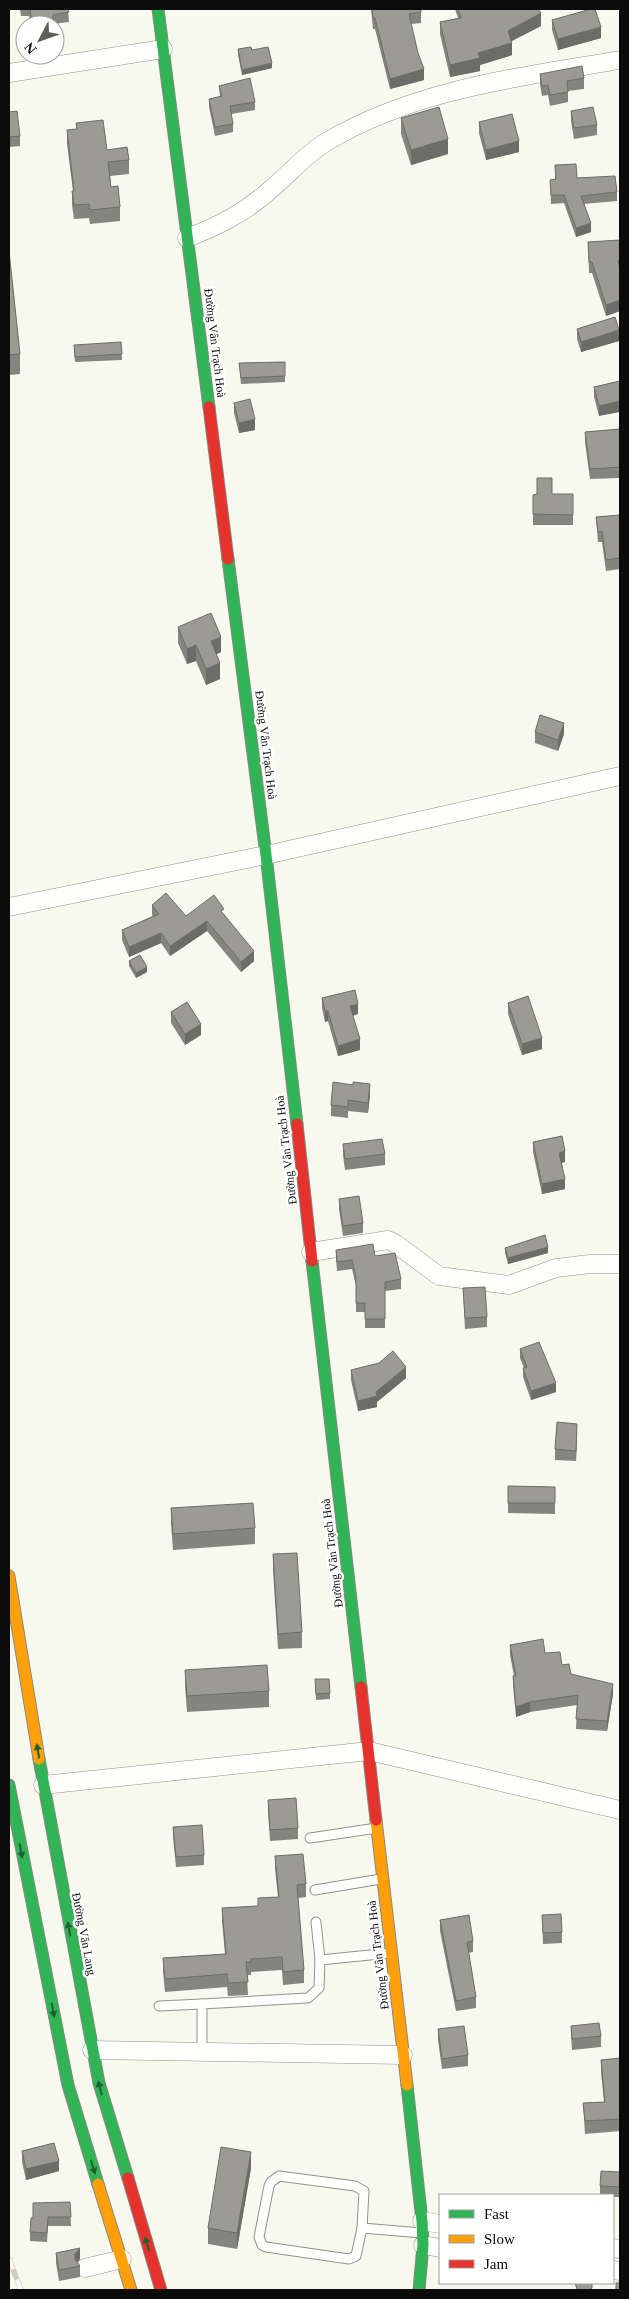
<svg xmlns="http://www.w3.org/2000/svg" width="629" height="2299" viewBox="0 0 629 2299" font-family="Georgia,serif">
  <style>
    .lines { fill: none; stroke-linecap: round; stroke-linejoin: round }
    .lane-casing { stroke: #91928d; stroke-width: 11 }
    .street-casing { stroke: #91928d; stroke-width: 19 }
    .fast-casing { stroke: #888984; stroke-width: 13 }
    .slow-casing { stroke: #888984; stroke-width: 13 }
    .jam-casing { stroke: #888984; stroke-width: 13 }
    .lane { stroke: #fefefc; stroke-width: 9 }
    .street { stroke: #fefefc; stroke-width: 18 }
    .fast { stroke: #30b455; stroke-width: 11 }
    .slow { stroke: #ff9f0a; stroke-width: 11 }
    .jam { stroke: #e5322d; stroke-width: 11 }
    .rail-casing { stroke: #d3cac4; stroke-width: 5.5 }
    .rail { stroke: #fff; stroke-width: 4; stroke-dasharray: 11; stroke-linecap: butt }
    .wall { fill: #85857f }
    .shaded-wall { fill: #6c6c68 }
    .building { fill: #9b9b94; stroke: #6c6c68 }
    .oneway { fill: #1e6030 }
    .labels { text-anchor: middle; stroke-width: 5; stroke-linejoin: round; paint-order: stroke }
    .street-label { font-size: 12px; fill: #0b0b0b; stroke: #fff }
  </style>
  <rect width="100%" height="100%" fill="#f7f9ee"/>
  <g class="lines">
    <defs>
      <g id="lane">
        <path d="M310 1838 377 1828"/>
        <path d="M315 1890 381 1879"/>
        <path d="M316 1922 320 1960"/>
        <path d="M159 2006 202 2004"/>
        <path d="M202 2053V2004L308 1998 319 1988 320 1960 390 1953"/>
        <path d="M279 2176 355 2186 364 2191 362 2228 356 2256 349 2259 266 2247 262 2245 259 2237 269 2186 271 2182Z"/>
        <path d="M362 2228 422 2233"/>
      </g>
      <g id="street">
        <path d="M9 73 163 49"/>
        <path d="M187 238C218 226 244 213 269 191 288 175 305 155 326 142 415 89 520 77 620 60"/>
        <path d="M9 907 266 855 620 776"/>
        <path d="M311 1252 388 1240 396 1244 439 1276 509 1285 556 1268 590 1264H620"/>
        <path d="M43 1785 369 1751 620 1810"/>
        <path d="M92 2050 403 2055"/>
        <path d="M422 2221 440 2224"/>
        <path d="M423 2245 440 2248"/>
        <path d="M613 2248 620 2249"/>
        <path d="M85 2268 122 2259"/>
        <path d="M613 2270 620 2271"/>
      </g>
      <g id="fast">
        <path d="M158 9 209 407"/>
        <path d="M228 559 266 855 297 1124"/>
        <path d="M312 1261 361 1687"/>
        <path d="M39 1759 99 2083 128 2178"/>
        <path d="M9 1785 68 2085 98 2184"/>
        <path d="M407 2085 422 2221 423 2245 419 2290"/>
      </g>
      <g id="slow">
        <path d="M9 1576 39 1759"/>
        <path d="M376 1820 407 2085"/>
        <path d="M98 2184 131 2290"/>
      </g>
      <g id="jam">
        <path d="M209 407 228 559"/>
        <path d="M297 1124 312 1261"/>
        <path d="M361 1687 376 1820"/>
        <path d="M128 2178 161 2290"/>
      </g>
    </defs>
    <use href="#lane" class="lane-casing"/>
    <use href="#street" class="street-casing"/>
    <use href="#fast" class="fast-casing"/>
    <use href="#slow" class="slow-casing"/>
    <use href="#jam" class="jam-casing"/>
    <use href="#lane" class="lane"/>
    <use href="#street" class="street"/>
    <use href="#fast" class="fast"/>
    <use href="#slow" class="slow"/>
    <use href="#jam" class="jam"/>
    <defs>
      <path id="rail" d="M9 2259 21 2290"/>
    </defs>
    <use href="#rail" class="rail-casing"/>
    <use href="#rail" class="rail"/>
  </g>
  <g class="wall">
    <path d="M20 9H72H68L69 22 53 24V25H31L29 16H21Z"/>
    <path d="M371 9H421V23L411 24 424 80 390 89 375 29H373Z"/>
    <path d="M455 9H538L541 26 511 41 512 55 480 65V71L450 77 440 34V22L458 18Z"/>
    <path d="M552 20 601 38 558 50 552 30Z"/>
    <path d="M238 49 272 68 242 75 238 55Z"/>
    <path d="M540 74 584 78V89L568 91V102L550 106 548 95 542 96 540 85Z"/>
    <path d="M219 86 255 102V110L231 114 233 124V132L215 136 209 107V99L220 97Z"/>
    <path d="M571 111 597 125V135L574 139 571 121Z"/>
    <path d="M9 112 20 136V146L9 147Z"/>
    <path d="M401 118 448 154 411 165 401 134Z"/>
    <path d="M479 122 519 152 486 160 479 133Z"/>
    <path d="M76 123 107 150 129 160V174L110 176 111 187 120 207V221L90 224 89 218 74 219 72 205V191H73L67 144V130L76 129Z"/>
    <path d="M555 165 577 178 617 192V201L584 204 591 232 576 237 564 203 551 204 550 180 555 179Z"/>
    <path d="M620 240V311L606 316 592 273H589L588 242Z"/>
    <path d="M9 251 20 354V374L9 375Z"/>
    <path d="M577 329 619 341 581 352 577 339Z"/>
    <path d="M121 342 122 360 75 362 74 351Z"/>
    <path d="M285 362V382L241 384 239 363Z"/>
    <path d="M620 381 599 416 594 397V387Z"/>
    <path d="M234 403 255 430 239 433 234 413Z"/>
    <path d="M620 429V478L590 479 585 442V432Z"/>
    <path d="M552 494H573V525H533V495Z"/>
    <path d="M620 515V569L606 571 602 542H598L596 517Z"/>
    <path d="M178 627 221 652 216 654 220 679 206 685 196 661 187 664 178 643Z"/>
    <path d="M535 732 564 734 558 751 535 743Z"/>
    <path d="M152 905 186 916 224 914 254 961 241 972 207 931 170 956 161 943 129 957 122 940V930L153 916 152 915Z"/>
    <path d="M129 961 147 972 136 978 129 966Z"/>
    <path d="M322 998 358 1014 353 1016 360 1050 338 1056 328 1021 325 1022 322 1008Z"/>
    <path d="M508 1003 542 1049 522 1055 508 1014Z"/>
    <path d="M171 1012 201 1035 185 1045 171 1023Z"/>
    <path d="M370 1094 368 1113 348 1111V1118L331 1116V1105Z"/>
    <path d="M533 1142 565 1162 562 1163 565 1189 542 1194 533 1152Z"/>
    <path d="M343 1144 385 1154V1165L345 1170 343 1155Z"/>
    <path d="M339 1199 363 1223V1233L343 1236 339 1209Z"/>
    <path d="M505 1248 548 1253 508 1264 505 1253Z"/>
    <path d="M336 1250 375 1256 401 1279V1289L385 1291V1328H365V1312H356V1286L352 1269 337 1271 336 1259Z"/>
    <path d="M463 1288 487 1317V1327L465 1329Z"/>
    <path d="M520 1349 556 1392 531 1400 523 1377V1368H524L520 1358Z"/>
    <path d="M351 1370 406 1378 377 1402V1407L358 1411 351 1380Z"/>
    <path d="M577 1434 576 1461 555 1460V1449Z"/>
    <path d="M508 1486 555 1487V1514L508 1513Z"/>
    <path d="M171 1508 255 1528V1544L173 1550 171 1524Z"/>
    <path d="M273 1554 302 1632V1648L278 1649 273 1570Z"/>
    <path d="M510 1645 545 1653 562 1665 571 1674 613 1694 607 1731 576 1729 577 1705 530 1712 516 1717 513 1686V1676H514L510 1655Z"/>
    <path d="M185 1670 269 1691V1707L187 1712 185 1686Z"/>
    <path d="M315 1685 330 1693V1699L316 1700Z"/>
    <path d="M268 1800 298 1828V1839L270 1841 268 1811Z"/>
    <path d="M173 1827 204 1855V1865L176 1867 173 1837Z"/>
    <path d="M275 1856 306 1884V1897L298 1898 304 1970V1983L283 1985 282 1970 251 1972V1975H247L248 1995 228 1996 227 1987 165 1992 163 1971V1958L225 1954 222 1921V1908L258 1906V1898L278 1897 275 1869Z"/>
    <path d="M542 1915 562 1932V1943L543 1944Z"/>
    <path d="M440 1920 473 1941V1952L468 1953 476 1997V2008L456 2011 440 1931Z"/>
    <path d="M571 2026 601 2036V2047L572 2050 571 2036Z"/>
    <path d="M438 2029 468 2055V2066L442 2069 438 2040Z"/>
    <path d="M620 2058V2131L585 2134 583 2103 604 2102 601 2072V2060Z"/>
    <path d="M22 2151 59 2171 26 2180 22 2162Z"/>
    <path d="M251 2168 237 2249 208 2244V2228Z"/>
    <path d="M620 2172V2197H613V2195H600V2186Z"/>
    <path d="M70 2202 71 2226H48L47 2242 30 2241V2232L33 2218Z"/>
    <path d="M56 2253 80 2259 77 2262 80 2266V2277L59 2281 56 2263Z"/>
  </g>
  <g class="shaded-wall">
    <path d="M541 13V26L508 43V31Z"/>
    <path d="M601 27V38L558 50V39Z"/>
    <path d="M512 43V55L480 65V71L450 77V65L478 53Z"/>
    <path d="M272 63V68L242 75V70Z"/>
    <path d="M424 69V80L390 89V79Z"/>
    <path d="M448 139V154L411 165V150Z"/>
    <path d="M519 141V152L486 160V150Z"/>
    <path d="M591 223V232L576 237V228Z"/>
    <path d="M620 300V311L606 316V305Z"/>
    <path d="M619 330V341L581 352V342Z"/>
    <path d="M620 401V412L599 416V406Z"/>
    <path d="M255 419V430L239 433V423Z"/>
    <path d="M221 637V652L211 657V641Z"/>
    <path d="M196 645V661L187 664V649Z"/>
    <path d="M220 663V679L206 685V669Z"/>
    <path d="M564 723V734L558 751V740Z"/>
    <path d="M207 921V931L170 956V946Z"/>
    <path d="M161 933V943L129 957V947Z"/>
    <path d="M254 951V961L241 972V962Z"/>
    <path d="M147 967V972L136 978V973Z"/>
    <path d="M358 1004V1014L350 1016V1006Z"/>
    <path d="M325 1011H328V1021L325 1022Z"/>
    <path d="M201 1024V1035L185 1045V1034Z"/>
    <path d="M542 1038V1049L522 1055V1044Z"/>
    <path d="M360 1039V1050L338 1056V1046Z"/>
    <path d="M370 1084V1094L368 1113V1103Z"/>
    <path d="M565 1151V1162L559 1163V1153Z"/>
    <path d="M565 1179V1189L542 1194V1184Z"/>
    <path d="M548 1247V1253L508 1264V1258Z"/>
    <path d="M406 1367V1378L377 1402V1407L358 1411V1401L376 1392Z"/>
    <path d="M556 1383V1392L531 1400V1391Z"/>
    <path d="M577 1424V1434L576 1461V1451Z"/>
    <path d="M613 1684V1694L607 1731V1721Z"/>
    <path d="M530 1702V1712L516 1717V1707Z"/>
    <path d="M251 2152V2168L237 2249V2233Z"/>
    <path d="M59 2161V2171L26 2180V2169Z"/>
    <path d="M80 2248V2259L75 2265V2270V2254Z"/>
  </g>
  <g class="building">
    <path d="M30 9H68L69 12 53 15V22L32 25Z"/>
    <path d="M372 9H421V12L409 14 418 53 424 69 390 79 375 18H373Z"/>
    <path d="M458 9H538L541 13 508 31 512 43 478 53 480 58 450 65 440 22 461 18Z"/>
    <path d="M591 9H595L601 27 558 39 552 20Z"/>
    <path d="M251 47 252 50 268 47 272 63 242 70 238 49Z"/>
    <path d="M582 66 584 78 567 81 568 92 550 95 548 85 542 86 540 74Z"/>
    <path d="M250 78 255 102 230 106 233 124 215 127 209 99 222 96 219 86Z"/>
    <path d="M439 107 448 139 411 150 401 118Z"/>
    <path d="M593 107 597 125 574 128 571 111Z"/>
    <path d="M17 111 20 136 9 137V112Z"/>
    <path d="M512 114 519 141 486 150 479 122Z"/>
    <path d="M103 120 107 150 127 147 129 160 108 162 111 187 118 186 120 207 90 210 89 204 74 205 72 191H74L67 130 77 129 76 123Z"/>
    <path d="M576 164 577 178 615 176 617 192 581 196 591 223 576 228 564 195H551L550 180 556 179 555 165Z"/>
    <path d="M620 240V260L618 261 620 268V300L606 305 592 262H589L588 242Z"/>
    <path d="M9 251 20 354 9 355Z"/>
    <path d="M615 317 619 330 581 342 577 329Z"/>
    <path d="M121 342 122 354 75 357 74 345Z"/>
    <path d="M285 362V376L241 378 239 363Z"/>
    <path d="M620 381V401L599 406 594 387Z"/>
    <path d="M250 399 255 419 239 423 234 403Z"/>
    <path d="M620 429V467L590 469 585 432Z"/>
    <path d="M537 478H552V494H573V515L533 514V495L537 494Z"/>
    <path d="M620 515V558L606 560 602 531 598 532 596 517Z"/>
    <path d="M211 613 221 637 211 641 220 663 206 669 196 645 187 649 178 627Z"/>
    <path d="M540 715 564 723 558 740 535 732Z"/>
    <path d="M166 893 186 916 214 895 224 909 221 911 254 951 241 962 207 921 170 946 161 933 129 947 122 930 159 914 152 905Z"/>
    <path d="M140 955 147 967 136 973 129 961Z"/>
    <path d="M355 990 358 1004 350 1006 360 1039 338 1046 328 1011H325L322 998Z"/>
    <path d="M528 996 542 1038 522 1044 508 1003Z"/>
    <path d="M187 1002 201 1024 185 1034 171 1012Z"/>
    <path d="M333 1082 353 1085V1082L370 1084 368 1103 348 1100V1107L331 1105Z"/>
    <path d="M562 1136 565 1151 559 1153 565 1179 542 1184 533 1142Z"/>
    <path d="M382 1139 385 1154 345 1159 343 1144Z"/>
    <path d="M359 1196 363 1223 343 1226 339 1199Z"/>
    <path d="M545 1235 548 1247 508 1258 505 1248Z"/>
    <path d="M373 1244 375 1256 395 1253 401 1279 385 1282V1319H365V1303H356V1277L352 1260 337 1262 336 1250Z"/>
    <path d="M485 1287 487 1317 465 1318 463 1288Z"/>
    <path d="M539 1342 556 1383 531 1391 523 1368 527 1367 520 1349Z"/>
    <path d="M393 1351 406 1367 376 1392 377 1396 358 1401 351 1370 379 1363Z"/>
    <path d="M557 1422 577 1424 576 1451 555 1449Z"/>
    <path d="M508 1486 555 1487V1503H508Z"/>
    <path d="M253 1503 255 1528 173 1534 171 1508Z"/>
    <path d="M297 1553 302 1632 278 1634 273 1554Z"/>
    <path d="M543 1639 545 1653 560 1652 562 1665 569 1664 571 1674 613 1684 607 1721 576 1719 578 1695 530 1702 516 1707 513 1676H516L510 1645Z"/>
    <path d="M267 1665 269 1691 187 1696 185 1670Z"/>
    <path d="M315 1679H329L330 1693 316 1694Z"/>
    <path d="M296 1798 298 1828 270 1830 268 1800Z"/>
    <path d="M202 1825 204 1855 176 1857 173 1827Z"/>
    <path d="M303 1854 306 1884 297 1885 304 1970 283 1972 282 1957 251 1959V1962H246L248 1982 228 1983 227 1974 165 1979 163 1958 226 1954 222 1908 258 1906V1898L279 1897 275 1856Z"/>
    <path d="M561 1914 562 1932 543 1933 542 1915Z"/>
    <path d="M469 1915 473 1941 467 1942 476 1997 456 2001 440 1920Z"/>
    <path d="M599 2023 601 2036 572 2039 571 2026Z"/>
    <path d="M464 2026 468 2055 442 2059 438 2029Z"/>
    <path d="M620 2058V2119L585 2121 583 2103 605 2102 601 2060Z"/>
    <path d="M54 2143 59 2161 26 2169 22 2151Z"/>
    <path d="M221 2147 251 2152 237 2233 208 2228Z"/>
    <path d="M601 2171 620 2172V2187L600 2186Z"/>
    <path d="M70 2202 71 2217H48L47 2233 30 2232 31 2218H33V2203Z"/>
    <path d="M80 2248 75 2254V2259L80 2266 59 2270 56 2253Z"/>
    <path d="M575 2283H592V2288L589 2290H579L577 2289Z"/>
    <rect x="616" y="2283" width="4" height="7"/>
  </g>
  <defs><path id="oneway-solid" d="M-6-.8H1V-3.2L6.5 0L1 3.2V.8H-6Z" transform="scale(1.25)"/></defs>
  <g class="oneway">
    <use href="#oneway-solid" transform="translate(38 1751) rotate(-99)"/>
    <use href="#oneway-solid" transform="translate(21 1851) rotate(79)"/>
    <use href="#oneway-solid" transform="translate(69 1929) rotate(-101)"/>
    <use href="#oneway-solid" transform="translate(53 2010) rotate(79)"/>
    <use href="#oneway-solid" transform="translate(100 2088) rotate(-105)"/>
    <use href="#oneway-solid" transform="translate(93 2167) rotate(73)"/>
    <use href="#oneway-solid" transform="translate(147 2244) rotate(-107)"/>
  </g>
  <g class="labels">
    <g class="street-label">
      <text transform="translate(215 343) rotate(83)" y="4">Đường Vân Trạch Hoà</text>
      <text transform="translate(266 745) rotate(83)" y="4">Đường Vân Trạch Hoà</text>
      <text transform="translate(286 1150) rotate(-97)" y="4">Đường Vân Trạch Hoà</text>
      <text transform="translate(332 1553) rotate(-97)" y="4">Đường Vân Trạch Hoà</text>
      <text transform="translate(84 1934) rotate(79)" y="4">Đường Văn Lang</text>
      <text transform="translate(378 1955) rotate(-97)" y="4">Đường Vân Trạch Hoà</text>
    </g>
  </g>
  <rect width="629" height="2299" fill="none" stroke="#0b0b0b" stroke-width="20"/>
  <rect x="439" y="2194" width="175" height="90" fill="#ffffff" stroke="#9d9d9d"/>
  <rect x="449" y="2210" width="25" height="8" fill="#30b455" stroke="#9d9d9d"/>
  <text x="484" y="2219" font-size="15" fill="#0b0b0b">Fast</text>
  <rect x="449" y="2235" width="25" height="8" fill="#ff9f0a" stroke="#9d9d9d"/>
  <text x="484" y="2244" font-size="15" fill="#0b0b0b">Slow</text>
  <rect x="449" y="2260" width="25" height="8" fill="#e5322d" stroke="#9d9d9d"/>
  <text x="484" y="2269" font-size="15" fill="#0b0b0b">Jam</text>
  <g transform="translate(40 40) rotate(229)"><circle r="24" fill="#ffffff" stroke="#9d9d9d"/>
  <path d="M0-4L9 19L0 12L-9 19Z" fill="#5e5e5a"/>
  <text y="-8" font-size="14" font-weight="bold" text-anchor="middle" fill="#0b0b0b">N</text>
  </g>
</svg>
